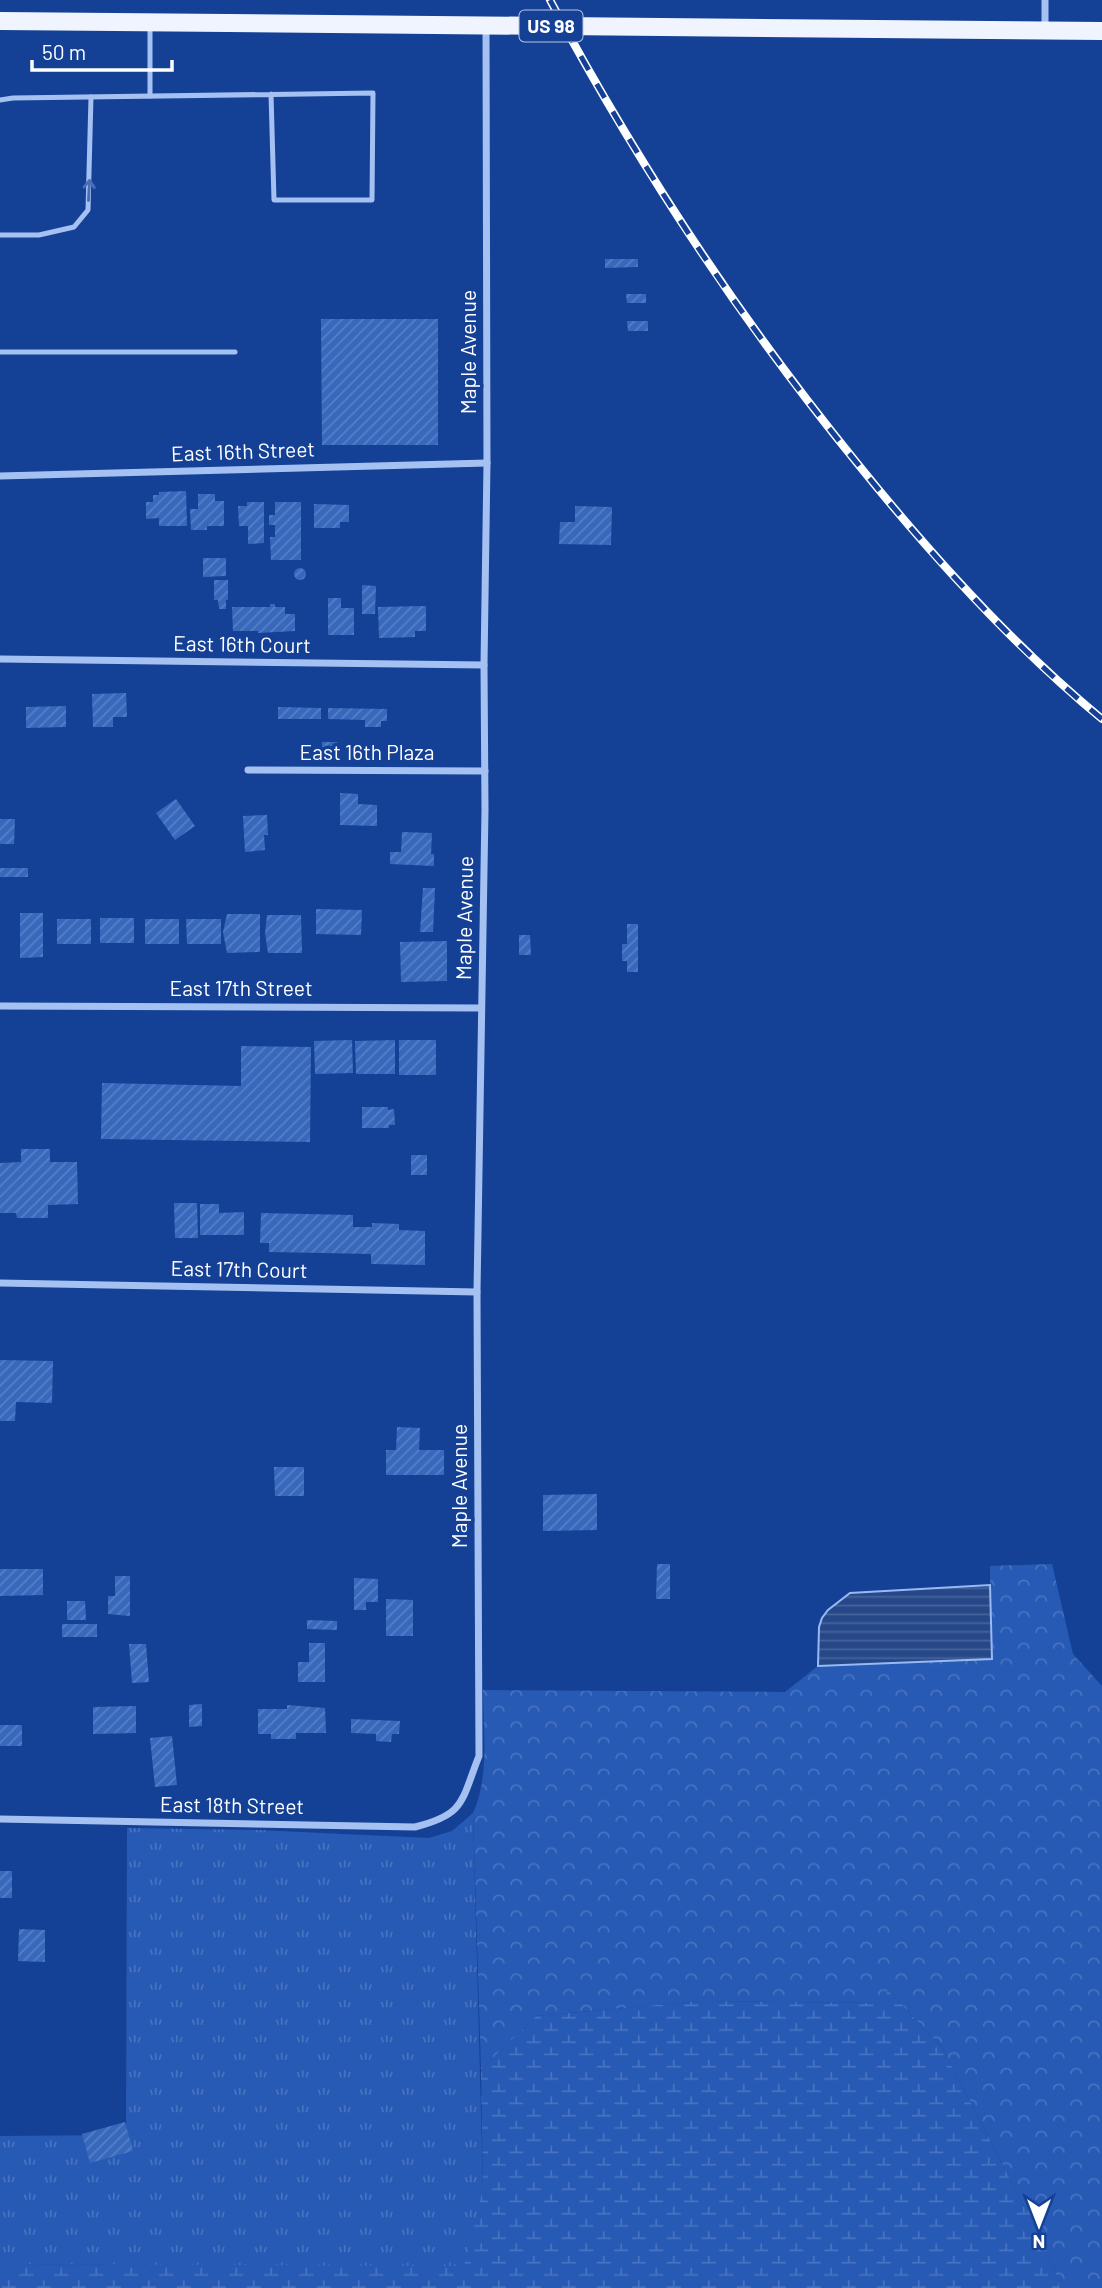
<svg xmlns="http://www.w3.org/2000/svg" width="1102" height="2288" viewBox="0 0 1102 2288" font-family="Barlow,sans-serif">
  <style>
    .grass { fill: url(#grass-tufts) }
    .forest { fill: url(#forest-crowns) }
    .wetland { fill: url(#wetland-marsh) }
    .water { fill: url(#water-rules); stroke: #97baf5; stroke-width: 2 }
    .building { fill: url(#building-hatch) }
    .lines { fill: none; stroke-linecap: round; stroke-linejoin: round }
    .service { stroke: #a5c1f2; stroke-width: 5 }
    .minor { stroke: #a5c1f2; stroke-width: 7 }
    .primary { stroke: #f0f4ff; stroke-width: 18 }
    .rail-casing { stroke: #fff; stroke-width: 8 }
    .rail { stroke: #144196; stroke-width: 5; stroke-dasharray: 16; stroke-linecap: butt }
    .oneway { stroke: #476eb6 }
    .labels { text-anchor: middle; stroke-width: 7; stroke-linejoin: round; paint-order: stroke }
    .shield { fill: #144196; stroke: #b8c6e0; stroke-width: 2 }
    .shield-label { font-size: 19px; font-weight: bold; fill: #fff }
    .street-label { font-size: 21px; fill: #fff; stroke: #144196 }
  </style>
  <defs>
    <pattern id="grass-tufts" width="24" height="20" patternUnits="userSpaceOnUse" patternTransform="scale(1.75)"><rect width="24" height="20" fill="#275ab5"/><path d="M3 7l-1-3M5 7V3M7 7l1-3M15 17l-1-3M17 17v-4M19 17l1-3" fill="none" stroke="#4773c0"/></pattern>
    <pattern id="forest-crowns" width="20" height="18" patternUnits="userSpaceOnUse" patternTransform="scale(1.75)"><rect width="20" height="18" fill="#275ab5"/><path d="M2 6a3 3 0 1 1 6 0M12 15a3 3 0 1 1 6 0" fill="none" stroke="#4773c0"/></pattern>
    <pattern id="wetland-marsh" width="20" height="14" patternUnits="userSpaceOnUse" patternTransform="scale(1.75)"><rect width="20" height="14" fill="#275ab5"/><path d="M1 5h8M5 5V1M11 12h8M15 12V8" fill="none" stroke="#4773c0"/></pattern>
    <pattern id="water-rules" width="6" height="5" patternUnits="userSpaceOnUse" patternTransform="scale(1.75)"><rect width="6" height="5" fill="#264888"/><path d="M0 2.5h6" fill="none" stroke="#47639a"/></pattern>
    <pattern id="building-hatch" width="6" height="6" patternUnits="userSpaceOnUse" patternTransform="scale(1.75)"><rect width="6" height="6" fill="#3868bc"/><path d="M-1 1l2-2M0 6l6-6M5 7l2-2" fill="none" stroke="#567fc6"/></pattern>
  </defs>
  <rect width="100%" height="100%" fill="#144196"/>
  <path class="grass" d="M473 1813 483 2188 465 2267 0 2264V2136L126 2135 127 1828 257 1830 429 1838 452 1831Z"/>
  <path class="forest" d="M1052 1564 1073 1654 1102 1686V2288H1060L1049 2255 943 2049 889 1991 882 2003 702 2001 536 2016 481 2070 473 1813C490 1776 483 1729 483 1690L785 1692 818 1666 991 1659 990 1566Z"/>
  <path class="wetland" d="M888 1990 943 2049 1049 2255 1060 2288H0V2264L464 2266 483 2188 481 2070 536 2016 702 2001 882 2003Z"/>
  <path class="water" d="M990 1585 992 1659 818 1666 819 1627 822 1618 828 1610 850 1593Z"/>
  <g class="building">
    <path d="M605 259H638V267L605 268Z"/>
    <path d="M626 294H646V303H627Z"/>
    <path d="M321 319H438V445H322Z"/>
    <path d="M627 321H648V331H628Z"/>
    <path d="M186 491 187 526H159V518L146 519V502H153V495H159V492Z"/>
    <path d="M198 494H215V501H224V526H207V530H191L190 509H198Z"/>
    <path d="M247 502H264V543L248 544V526H239L238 506H247Z"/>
    <path d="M275 502H301V560H271L270 537H275V525H269V515H275Z"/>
    <path d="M314 504 349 505V522H340V528H314Z"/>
    <path d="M575 506 612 507 611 545 559 544 560 522H575Z"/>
    <path d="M203 558H226V576L203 577Z"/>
    <circle cx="300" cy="574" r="6"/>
    <path d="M214 580H228V600H226V609H219L218 600H214Z"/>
    <path d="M362 585 376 586 375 614H362Z"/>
    <path d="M328 598H341V608H354V635H328Z"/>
    <path d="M270 604H275V607H285V614H295V631L258 633V631H233L232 607H270Z"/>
    <path d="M426 606V631H415V637L379 638 378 607Z"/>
    <path d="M126 693 127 717H113V727H93L92 694Z"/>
    <path d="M66 706V727L26 728V707Z"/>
    <path d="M278 707 321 708V719H278Z"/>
    <path d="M328 708 387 709V721H381V727H365V720L328 719Z"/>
    <path d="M322 742H337L336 758 322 757Z"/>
    <path d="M340 793 358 794V804L377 805V826L340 825Z"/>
    <path d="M176 799 195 826 175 840 156 813Z"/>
    <path d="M267 815 268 835H264L265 850 245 852 243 816Z"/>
    <path d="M0 819H15L14 844H0Z"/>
    <path d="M402 832 432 833 431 854H434V866L390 864V852H401Z"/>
    <rect x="0" y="868" width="28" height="9"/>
    <path d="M423 888H435L433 932H420Z"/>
    <path d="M316 909 362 910 361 935 316 934Z"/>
    <path d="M20 913H43V957L20 958Z"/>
    <path d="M227 914H260V952L227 953 223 932Z"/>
    <path d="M267 915H301L302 953H268L265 933Z"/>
    <rect x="100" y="918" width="34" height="25"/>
    <rect x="57" y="919" width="34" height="25"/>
    <rect x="145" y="919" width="34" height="25"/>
    <path d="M186 919H221V944H187Z"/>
    <path d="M627 924H638V972H627V961H622V944H627Z"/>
    <path d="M519 935H530L531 955H519Z"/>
    <path d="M447 941V981L401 982 400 942Z"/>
    <path d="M352 1040 353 1073 315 1074 314 1041Z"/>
    <path d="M395 1040V1074H356L355 1041Z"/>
    <rect x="399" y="1040" width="37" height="35"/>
    <path d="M241 1046 311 1047 310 1142 101 1139 102 1083 241 1086Z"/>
    <path d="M362 1107H388V1110L394 1109 395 1125H389V1128H362Z"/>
    <path d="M21 1149H50V1162H77L78 1204 48 1205V1218H17L16 1213H0V1163L21 1162Z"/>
    <rect x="411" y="1155" width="16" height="20"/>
    <path d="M174 1203H197L198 1238H175Z"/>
    <path d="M200 1204H219V1213L244 1212V1235H200Z"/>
    <path d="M261 1213 353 1215V1227H372V1223L399 1224V1230L425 1231V1265L371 1264V1254L269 1252V1243H260Z"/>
    <path d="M0 1360 53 1361 52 1403 16 1402 15 1421H0Z"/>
    <path d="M397 1427 420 1428 419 1450H444V1475H386V1450H396Z"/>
    <path d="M274 1467H304V1496H275Z"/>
    <path d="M597 1494V1530L543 1531V1495Z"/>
    <path d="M657 1564H670V1599H656Z"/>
    <path d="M0 1569H43V1595L0 1596Z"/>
    <path d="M115 1576H130V1616L108 1614V1596H115Z"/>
    <path d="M354 1578 378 1579V1602H366V1610H354Z"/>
    <path d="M386 1599 413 1600V1636H386Z"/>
    <path d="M67 1601H85L86 1620H67Z"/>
    <path d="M307 1620 337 1621V1630L307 1629Z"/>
    <rect x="62" y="1624" width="35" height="13"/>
    <path d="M309 1643H325V1682H298V1662H309Z"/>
    <path d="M129 1644H146L149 1682 132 1683Z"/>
    <path d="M202 1704V1726L189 1727V1705Z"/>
    <path d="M287 1705 325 1708 326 1733H296V1739H271V1734H258V1709H287Z"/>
    <path d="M136 1706V1733L93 1734V1707Z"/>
    <path d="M351 1719 400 1721 399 1734H392L391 1742 376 1741V1734L351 1733Z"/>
    <rect x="0" y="1725" width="22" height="21"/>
    <path d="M172 1736 177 1785 155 1787 150 1738Z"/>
    <rect x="0" y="1871" width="12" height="27"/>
    <path d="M19 1929 45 1930V1962L18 1961Z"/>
    <path d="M125 2122 133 2151 90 2163 82 2134Z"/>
  </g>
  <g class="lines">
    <g class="service">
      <path d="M150 96V26"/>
      <path d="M0 100 13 98 373 93 372 200H274L271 94"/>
      <path d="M0 235H39L74 227 88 210 91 97"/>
      <path d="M0 352H235"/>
    </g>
    <g class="minor">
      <path d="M1045 30V0"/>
      <path d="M0 476 487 463"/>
      <path d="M0 659 484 665"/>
      <path d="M248 770 485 771"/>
      <path d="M0 1006 481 1008"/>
      <path d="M0 1283 477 1292"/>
      <path d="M0 1819 415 1827C466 1814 461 1801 479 1756L477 1292 485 810 484 665 487 463 486 26"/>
    </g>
    <path class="primary" d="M0 21 1102 31"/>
    <defs>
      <path id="rail" d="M550 0C639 166 738 317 857 463 931 555 1011 644 1102 719"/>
    </defs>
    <use href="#rail" class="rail-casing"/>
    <use href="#rail" class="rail"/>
  </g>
  <defs><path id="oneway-shaft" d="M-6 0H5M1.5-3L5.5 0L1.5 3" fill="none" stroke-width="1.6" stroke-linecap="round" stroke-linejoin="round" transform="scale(1.75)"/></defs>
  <use class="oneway" href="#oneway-shaft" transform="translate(89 190) rotate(-87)"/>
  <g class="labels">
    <rect class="shield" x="519.5" y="10.5" width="63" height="31" rx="5"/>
    <g class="shield-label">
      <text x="551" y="33">US 98</text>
    </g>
    <g class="street-label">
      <text transform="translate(469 352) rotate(-90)" y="7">Maple Avenue</text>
      <text transform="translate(243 452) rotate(-2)" y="7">East 16th Street</text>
      <text transform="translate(242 645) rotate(1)" y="7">East 16th Court</text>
      <text x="367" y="760">East 16th Plaza</text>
      <text transform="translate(465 918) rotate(-89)" y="7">Maple Avenue</text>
      <text x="241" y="996">East 17th Street</text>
      <text transform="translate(239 1270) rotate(1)" y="7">East 17th Court</text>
      <text transform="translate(460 1486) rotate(-90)" y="7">Maple Avenue</text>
      <text transform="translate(232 1806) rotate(1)" y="7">East 18th Street</text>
    </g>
  </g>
  <g transform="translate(1039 2225) rotate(180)" stroke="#144196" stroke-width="5" paint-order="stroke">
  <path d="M0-5L12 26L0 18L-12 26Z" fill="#ffffff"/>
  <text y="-10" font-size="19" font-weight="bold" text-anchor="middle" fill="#ffffff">N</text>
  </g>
  <path d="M32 60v10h140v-10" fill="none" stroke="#ffffff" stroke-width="3.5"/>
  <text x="42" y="60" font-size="21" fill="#ffffff" stroke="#144196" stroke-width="5" paint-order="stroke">50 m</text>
</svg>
